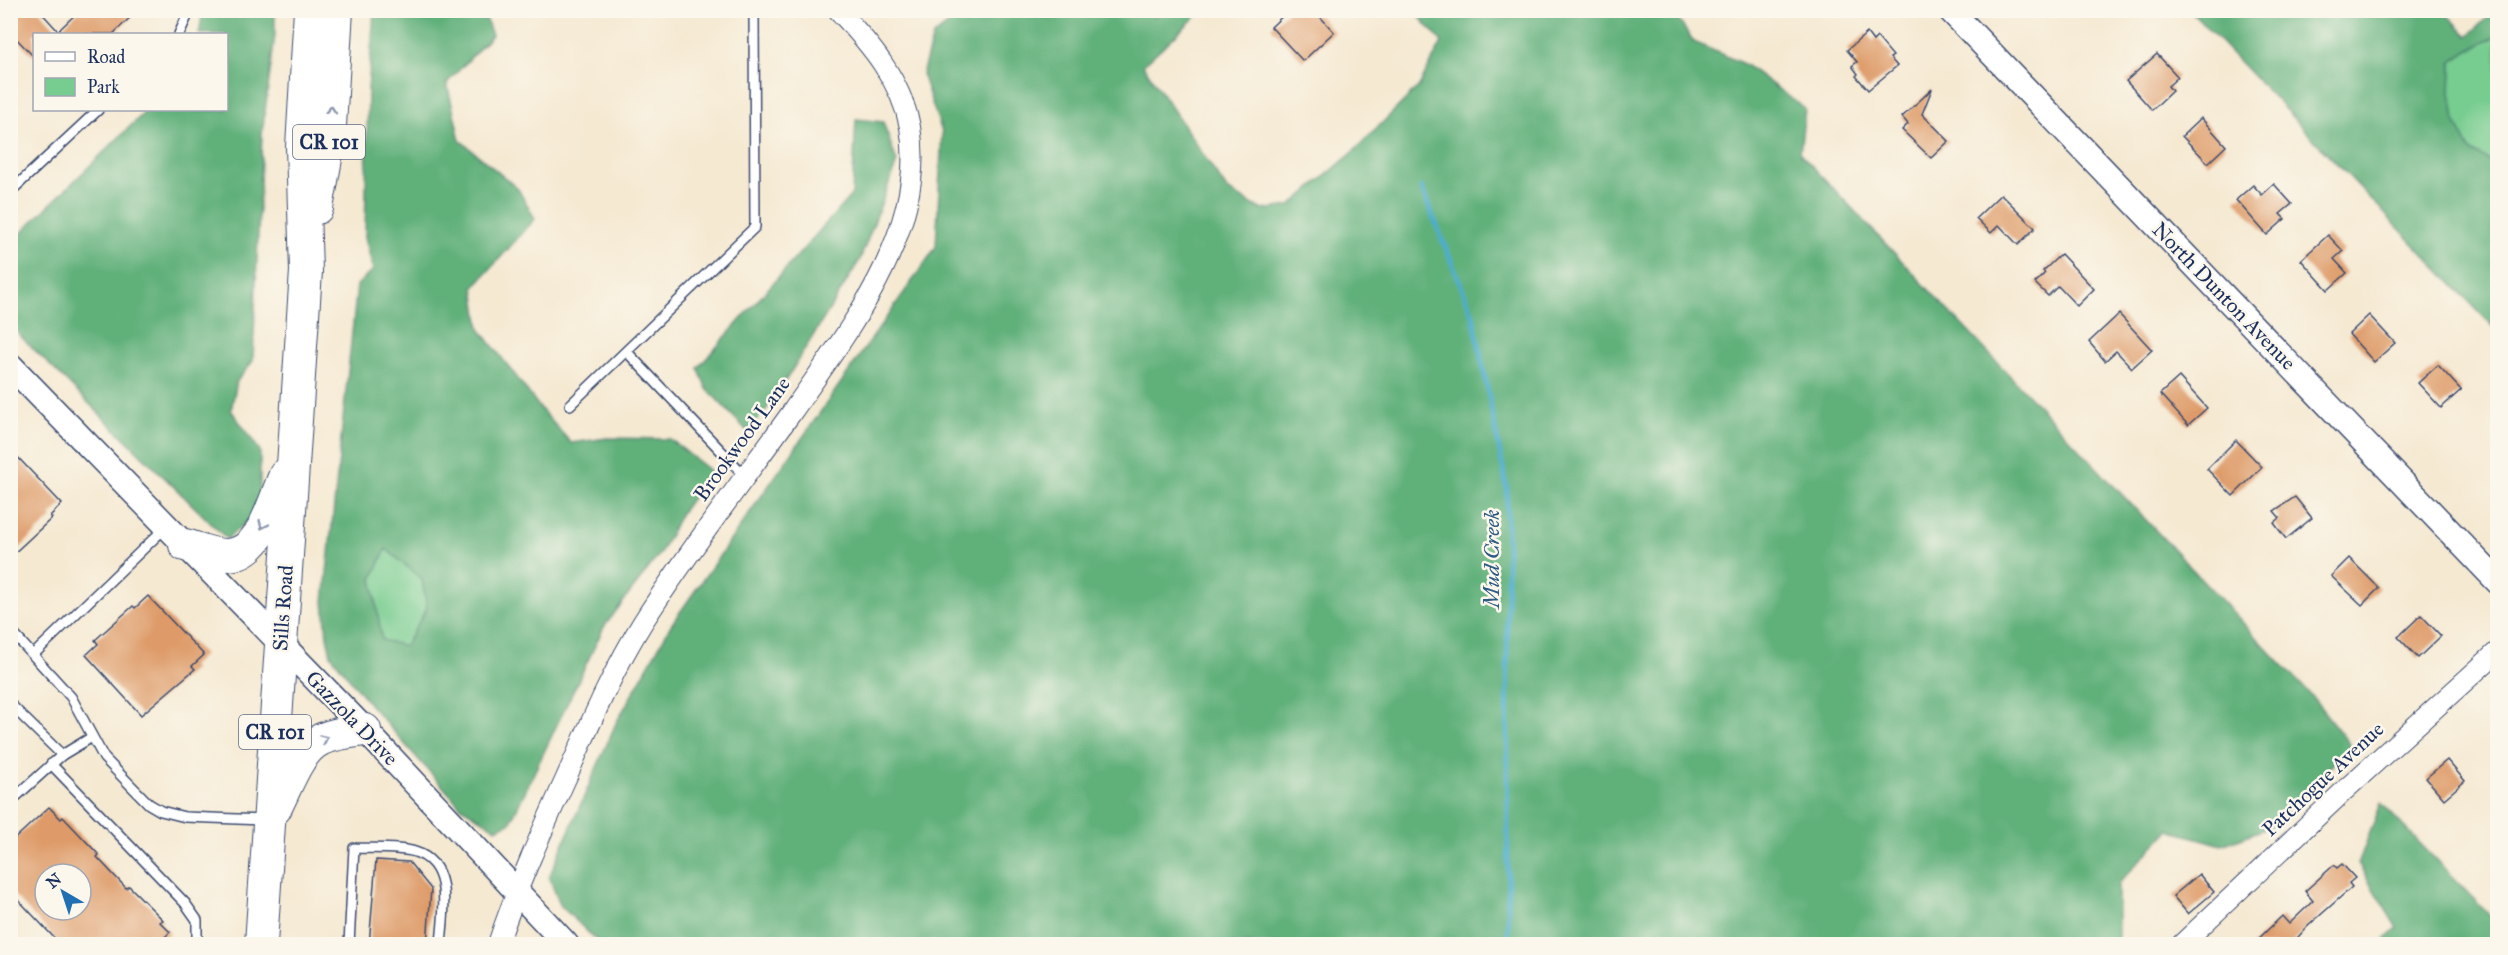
<svg xmlns="http://www.w3.org/2000/svg" width="2508" height="955" viewBox="0 0 2508 955" font-family="'IM FELL Great Primer',serif">
  <style>
    .green { fill: #77cc8f; stroke: #497e76; stroke-width: 1.5 }
    .forest { fill: #61b07a; stroke: #3e706c; stroke-width: 1.5; fill-rule: evenodd }
    .lines { fill: none; stroke-linecap: round; stroke-linejoin: round }
    .stream { stroke: #4eadcd; stroke-width: 5 }
    .building { fill: #de9b69; fill-rule: evenodd }
    .service-casing { stroke: #3c4b6f; stroke-width: 12 }
    .minor-casing { stroke: #3c4b6f; stroke-width: 22 }
    .tertiary-casing { stroke: #3c4b6f; stroke-width: 27 }
    .primary-casing { stroke: #3c4b6f; stroke-width: 34 }
    .service { stroke: #fff; stroke-width: 9 }
    .minor { stroke: #fff; stroke-width: 20 }
    .tertiary { stroke: #fff; stroke-width: 24 }
    .primary { stroke: #fff; stroke-width: 32 }
    .oneway { stroke: #8d97ae }
    .labels { text-anchor: middle; stroke-width: 5; stroke-linejoin: round; paint-order: stroke }
    .shield { fill: #fbf7ec; stroke: #5e6b89; stroke-width: 1.5 }
    .shield-label { font-size: 20px; font-weight: bold; fill: #1b2f5e }
    .street-label { font-size: 21px; fill: #1b2f5e; stroke: #fbf7ec }
    .water-label { font-size: 22px; font-style: italic; fill: #2d5b85; stroke: #fbf7ec }
  </style>
  <rect width="100%" height="100%" fill="#fbf7ec"/>
  <filter id="ink" filterUnits="userSpaceOnUse"><feTurbulence type="fractalNoise" baseFrequency=".0167" numOctaves="2"/><feDisplacementMap in="SourceGraphic" scale="12" xChannelSelector="R" yChannelSelector="G"/><feConvolveMatrix kernelMatrix="1 2 1 2 8 2 1 2 1" color-interpolation-filters="sRGB"/></filter>
  <filter id="wash" filterUnits="userSpaceOnUse"><feTurbulence type="fractalNoise" baseFrequency=".008" numOctaves="4" result="noise"/><feDisplacementMap in="SourceGraphic" scale="24" xChannelSelector="R" yChannelSelector="G"/><feGaussianBlur stdDeviation="1.35" result="paint"/><feColorMatrix in="noise" values="0 0 0 0 0 0 0 0 0 0 0 0 0 0 0 0 0 1.4 0 .05"/><feComposite in="paint" operator="in"/></filter>
  <g filter="url(#wash)">
    <rect width="100%" height="100%" fill="#f5e9d2"/>
    <g class="green">
      <path d="M2497 36V165L2471 151 2455 121 2451 93 2452 62 2468 51Z"/>
      <path d="M386 549 422 578 427 608 405 647 382 641 372 579Z"/>
    </g>
    <g class="forest">
      <path d="M1140 10 1155 17 1161 11H1202L1143 65 1227 190 1262 210 1290 206 1351 154 1419 86 1442 42 1414 11H1672L1694 42 1746 65 1805 109 1800 153 2310 694 2351 746 2272 826 2222 845 2169 830 2118 884V944H600L560 905 549 877 616 723 671 625 936 247 942 132 922 74 933 36 966 11Z"/>
      <path d="M2302 10 2306 15 2310 10 2444 11 2468 36 2494 11H2497V36L2468 51 2452 62 2451 93 2455 121 2471 151 2497 165V331L2191 11Z"/>
      <path d="M203 11H275V35L262 134 253 361 237 381 231 410 260 451V510L227 539 11 327 10 248 24 230 147 110H226V34H199Z"/>
      <path d="M374 11H483L492 35 447 83 460 140 518 189 535 219 474 287 480 329 540 408 571 443 607 438 670 439 711 472 681 513 661 552 604 627 510 823 496 829 460 806 370 705 331 655 327 637 324 601 357 285 373 270 365 237 368 90ZM386 549 422 579 427 608 405 646 382 640 372 579Z"/>
      <path d="M856 119 883 122 897 162 860 260 771 404 747 431 707 389 698 368 852 194Z"/>
      <path d="M2381 803 2497 923V944H2380L2397 928 2358 864Z"/>
    </g>
    <g class="lines">
      <path class="stream" d="M1421 187 1473 315 1507 489 1508 944"/>
    </g>
    <g id="blocks">
      <g class="building">
        <path d="M10 10H39L58 31 80 10H138L113 34H34V57L10 32Z"/>
        <path d="M1289 10H1314L1334 32 1303 61 1271 27Z"/>
        <path d="M1867 33 1873 41 1877 37 1893 56 1890 58 1897 66 1868 90 1856 76 1858 74 1852 66 1857 62 1847 50Z"/>
        <path d="M2157 54 2178 77 2168 86 2172 91 2152 110 2126 81Z"/>
        <path d="M1932 89 1922 114 1949 141 1931 158 1902 130 1908 124 1902 117Z"/>
        <path d="M2201 118 2226 146 2208 163 2182 136Z"/>
        <path d="M2274 184 2292 204 2280 214 2285 219 2267 235 2236 200 2253 185 2262 195Z"/>
        <path d="M2001 194 2035 228 2018 245 1999 225 1991 233 1976 218Z"/>
        <path d="M2328 235 2343 251 2334 259 2347 273 2328 290 2301 260Z"/>
        <path d="M2061 254 2094 289 2077 306 2058 286 2048 296 2035 283 2045 273 2043 271Z"/>
        <path d="M2119 314 2152 350 2132 368 2116 351 2105 361 2089 342Z"/>
        <path d="M2369 315 2395 343 2374 362 2349 334Z"/>
        <path d="M2438 365 2461 390 2441 408 2418 383Z"/>
        <path d="M2179 377 2207 408 2188 425 2160 394Z"/>
        <path d="M2236 440 2262 467 2233 496 2207 469Z"/>
        <path d="M10 449 62 504 50 516 52 518 10 557Z"/>
        <path d="M2295 497 2312 518 2286 539 2274 523 2280 518 2274 511Z"/>
        <path d="M2349 558 2379 588 2362 605 2331 576Z"/>
        <path d="M148 596 204 655 192 666 195 669 141 715 86 655 98 644 95 640 133 606 135 608Z"/>
        <path d="M2421 615 2441 636 2418 658 2398 637Z"/>
        <path d="M2447 760 2465 781 2444 799 2426 778Z"/>
        <path d="M49 807 61 819 63 817 99 855 97 857 126 888 129 886 163 920 160 922 170 932 157 945H61L10 891V843ZM45 874H81V910H45Z"/>
        <path d="M376 860 409 862 431 889 427 945H369Z"/>
        <path d="M2342 864 2355 878 2349 883 2352 887 2307 927 2291 945H2252L2282 916 2289 924 2313 901 2305 891 2334 865 2337 868Z"/>
        <path d="M2199 874 2214 892 2188 914 2173 896Z"/>
      </g>
    </g>
  </g>
  <g filter="url(#ink)">
    <use href="#blocks" fill-opacity="0" stroke="#3c4b6f" stroke-width="1.5"/>
    <g class="lines">
      <defs>
        <g id="service">
          <path d="M179 34 190 10"/>
          <path d="M11 191 98 110"/>
          <path d="M627 352 746 477"/>
          <path d="M570 405 755 227 754 10"/>
          <path d="M10 630 71 697 104 758 149 804 161 811 185 817 264 820"/>
          <path d="M34 654 166 527"/>
          <path d="M10 704 62 755"/>
          <path d="M51 764 185 903 197 920V944"/>
          <path d="M10 802 62 755 92 737"/>
          <path d="M349 944 354 848C372 849 399 847 415 852 454 864 443 915 441 944"/>
        </g>
        <g id="minor">
          <path d="M498 944C517 887 542 831 567 776 590 724 613 670 643 622 689 550 742 482 792 412 847 333 928 230 910 127 901 80 870 44 838 10"/>
          <path d="M2182 944 2346 789 2498 651"/>
        </g>
        <g id="tertiary">
          <path d="M1950 10 2498 582"/>
          <path d="M10 365 365 730 566 944"/>
        </g>
        <g id="primary">
          <path d="M317 208 329 142 337 10"/>
          <path d="M185 545C197 548 212 555 225 555 262 556 273 502 285 475"/>
          <path d="M275 809C287 787 298 749 322 739 336 733 350 732 365 730"/>
          <path d="M261 944 306 271 302 147 310 10"/>
        </g>
      </defs>
      <use href="#service" class="service-casing"/>
      <use href="#minor" class="minor-casing"/>
      <use href="#tertiary" class="tertiary-casing"/>
      <use href="#primary" class="primary-casing"/>
      <use href="#service" class="service"/>
      <use href="#minor" class="minor"/>
      <use href="#tertiary" class="tertiary"/>
      <use href="#primary" class="primary"/>
    </g>
    <defs><path id="oneway-chevron" d="M-2-3.5L2.5 0L-2 3.5" fill="none" stroke-width="1.6" stroke-linecap="round" stroke-linejoin="round" transform="scale(1.5)"/></defs>
    <g class="oneway">
      <use href="#oneway-chevron" transform="translate(331 110) rotate(-86)"/>
      <use href="#oneway-chevron" transform="translate(263 525) rotate(115)"/>
      <use href="#oneway-chevron" transform="translate(324 739) rotate(-24)"/>
    </g>
  </g>
  <g class="labels">
    <g class="shield">
      <rect x="293" y="125" width="72" height="34" rx="4.5"/>
      <rect x="239" y="715" width="72" height="34" rx="4.5"/>
    </g>
    <g class="shield-label">
      <text x="329" y="149">CR 101</text>
      <text x="275" y="739">CR 101</text>
    </g>
    <g class="street-label">
      <text transform="translate(2224 296) rotate(46)" y="7">North Dunton Avenue</text>
      <text transform="translate(742 439) rotate(-54)" y="7">Brookwood Lane</text>
      <text transform="translate(283 608) rotate(-86)" y="7">Sills Road</text>
      <text transform="translate(352 718) rotate(46)" y="7">Gazzola Drive</text>
      <text transform="translate(2323 779) rotate(-43)" y="7">Patchogue Avenue</text>
    </g>
    <g class="water-label">
      <text transform="translate(1491 559) rotate(-90)" y="8">Mud Creek</text>
    </g>
  </g>
  <rect width="2508" height="955" fill="none" stroke="#fbf7ec" stroke-width="36"/>
  <rect x="33" y="33" width="195" height="78" fill="#fbf7ec" stroke="#a1a7b3" stroke-width="1.5"/>
  <rect x="45" y="52" width="30" height="9" fill="#ffffff" stroke="#a1a7b3" stroke-width="1.5"/>
  <text x="87" y="63" font-size="18" fill="#1b2f5e">Road</text>
  <rect x="45" y="78" width="30" height="18" fill="#77cc8f" stroke="#a1a7b3" stroke-width="1.5"/>
  <text x="87" y="93" font-size="18" fill="#1b2f5e">Park</text>
  <g transform="translate(63 892) rotate(321)"><circle r="28" fill="#fbf7ec" stroke="#a1a7b3" stroke-width="1.5"/>
  <path d="M0-4.5L10 22L0 15L-10 22Z" fill="#1f6fb2"/>
  <text y="-9" font-size="16" font-weight="bold" text-anchor="middle" fill="#1b2f5e">N</text>
  </g>
</svg>
